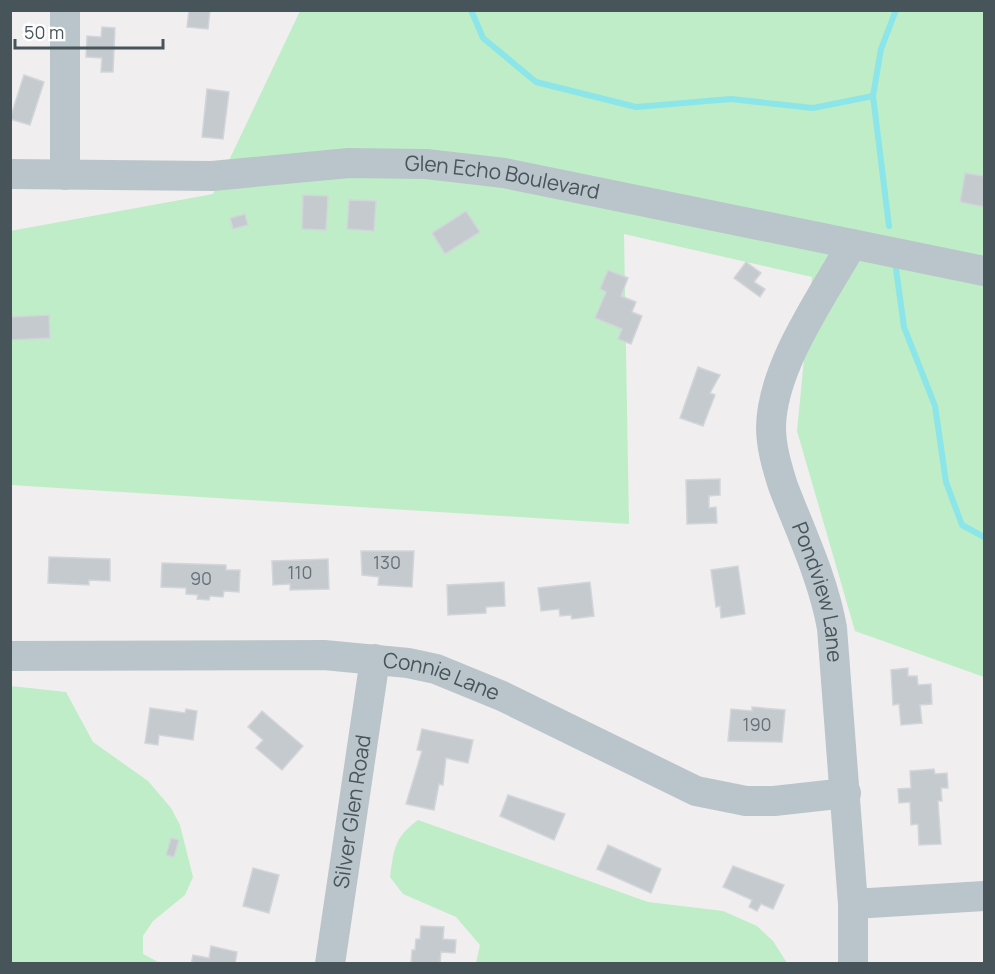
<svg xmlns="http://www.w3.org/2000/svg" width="995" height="974" viewBox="0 0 995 974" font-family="Manrope,sans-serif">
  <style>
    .green { fill: #beedc8 }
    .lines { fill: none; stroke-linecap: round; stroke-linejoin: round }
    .stream { stroke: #8ce5e9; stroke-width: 6 }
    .building { fill: #c5cace; stroke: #d2d6da; stroke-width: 1.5 }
    .minor { stroke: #bac5cb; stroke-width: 30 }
    .labels { text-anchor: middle; stroke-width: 4.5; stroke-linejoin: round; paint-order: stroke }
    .number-label { font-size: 18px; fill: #667278 }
    .street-label { font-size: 21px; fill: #47555b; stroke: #fff }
  </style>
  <rect width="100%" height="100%" fill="#f1eeef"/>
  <g class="green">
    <path d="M300 11H984V677L855 631 797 431 812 277 624 234 629 524 11 485 10 231 213 194Z"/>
    <path d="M11 686 66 692 93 742 148 781 171 808 180 825 193 877 185 895 153 921 143 936V954L160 963 11 964Z"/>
    <path d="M418 820 648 902 723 911 757 926 773 941 787 963H476L480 945 456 917 403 894 390 877C394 849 394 838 418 820Z"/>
  </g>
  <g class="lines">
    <g class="stream">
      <path d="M471 10 483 38 536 82 636 107 731 99 813 108 873 96"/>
      <path d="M889 226 873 96 881 49 896 10"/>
      <path d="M896 269 904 327 935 406 946 482 962 525 984 537"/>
    </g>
  </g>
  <g class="building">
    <path d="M189 10H210L208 29 187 27Z"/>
    <path d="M102 27 115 28 113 72H101L102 58 86 57 87 36 101 37Z"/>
    <path d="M24 75 44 82 30 125 10 119Z"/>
    <path d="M207 89 229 92 223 139 202 137Z"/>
    <path d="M965 173 984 176V207L960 202Z"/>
    <path d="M303 195 328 196 326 230 302 229Z"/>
    <path d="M349 200 376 201 374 231 347 229Z"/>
    <path d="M466 211 480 232 445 254 432 233Z"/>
    <path d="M245 214 248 225 233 229 230 218Z"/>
    <path d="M746 262 761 273 754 282 765 289 760 297 734 278Z"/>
    <path d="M608 270 628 278 621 296 636 302 632 312 642 316 631 344 618 339 622 329 595 318 606 292 600 289Z"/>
    <path d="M49 315 50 338 10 340V317Z"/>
    <path d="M698 367 720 375 710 393 715 395 703 426 680 418Z"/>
    <path d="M720 479V495L709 496V508L716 507 717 523 687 524 686 480Z"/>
    <path d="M361 551H414L412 587 378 585 379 577 362 575Z"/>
    <path d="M49 557 110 559V581L89 580V585L48 583Z"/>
    <path d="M328 559 329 589 290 590V584L273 585 272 561Z"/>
    <path d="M162 563 226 565V570H240L239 592 224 591 223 597 210 596 209 600 197 599 198 595 186 594V588L161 587Z"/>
    <path d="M738 566 745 614 721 618 720 606 716 607 711 570Z"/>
    <path d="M504 582 505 606 486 607V613L448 615 447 585Z"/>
    <path d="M590 582 594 616 572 619 571 615 560 616 559 609 541 611 538 588Z"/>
    <path d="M908 668V676H917L918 685 931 684 932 704 920 705 922 723 901 725 899 704 893 705 891 670Z"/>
    <path d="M752 707 785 710 782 742 728 741 731 709 752 711Z"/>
    <path d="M150 708 185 713 186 709 197 711 193 740 159 735 158 745 145 743Z"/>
    <path d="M262 711 303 746 282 770 256 748 263 740 248 727Z"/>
    <path d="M422 729 473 740 468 763 446 758 443 785 439 784 434 810 406 804 422 751 417 750Z"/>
    <path d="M934 769 935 774 947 773 948 788H941L942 801H938L941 844 919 845 918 824 911 825 910 802 899 803 898 789 911 788 910 771Z"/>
    <path d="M508 795 565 814 554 840 500 816Z"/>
    <path d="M171 838 179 840 174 857 166 855Z"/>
    <path d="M608 845 661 869 651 893 597 869Z"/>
    <path d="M733 866 784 885 773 909 761 904 757 911 749 907 752 900 723 887Z"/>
    <path d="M253 868 279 875 269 913 243 906Z"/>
    <path d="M421 926 444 927 443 939 456 940 455 953 441 952 440 964H411L412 950H415L416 939H420Z"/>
    <path d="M211 946 237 952 235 964H191L193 955 209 958Z"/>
  </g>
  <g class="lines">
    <g class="minor">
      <path id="s1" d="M10 174 212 176 349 163 426 164 504 173 984 271"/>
      <path d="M65 175V10"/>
      <path id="s2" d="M852 244C823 296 772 366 771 427 771 447 777 467 783 486 801 533 823 578 832 628L853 904V964"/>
      <path id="s3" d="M10 656 324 655 408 663 436 669 502 696 696 791 746 801H774L846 793"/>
      <path d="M853 904 984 896"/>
      <path id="s4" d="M330 964 375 659"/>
    </g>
  </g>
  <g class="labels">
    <g class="number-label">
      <text x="387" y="569">130</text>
      <text x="300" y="579">110</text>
      <text x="201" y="585">90</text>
      <text x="757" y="731">190</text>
    </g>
    <g class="street-label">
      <text dy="7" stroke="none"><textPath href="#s1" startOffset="494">Glen Echo Boulevard</textPath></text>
      <text dy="7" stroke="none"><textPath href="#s2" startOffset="375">Pondview Lane</textPath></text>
      <text dy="7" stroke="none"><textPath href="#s3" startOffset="434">Connie Lane</textPath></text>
      <text dy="7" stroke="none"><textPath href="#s4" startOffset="154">Silver Glen Road</textPath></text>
    </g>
  </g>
  <rect width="995" height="974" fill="none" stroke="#47555b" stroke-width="24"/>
  <path d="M15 39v9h148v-9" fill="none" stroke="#47555b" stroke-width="3"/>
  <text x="24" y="39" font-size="18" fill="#47555b" stroke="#ffffff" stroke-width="4.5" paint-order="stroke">50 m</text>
</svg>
